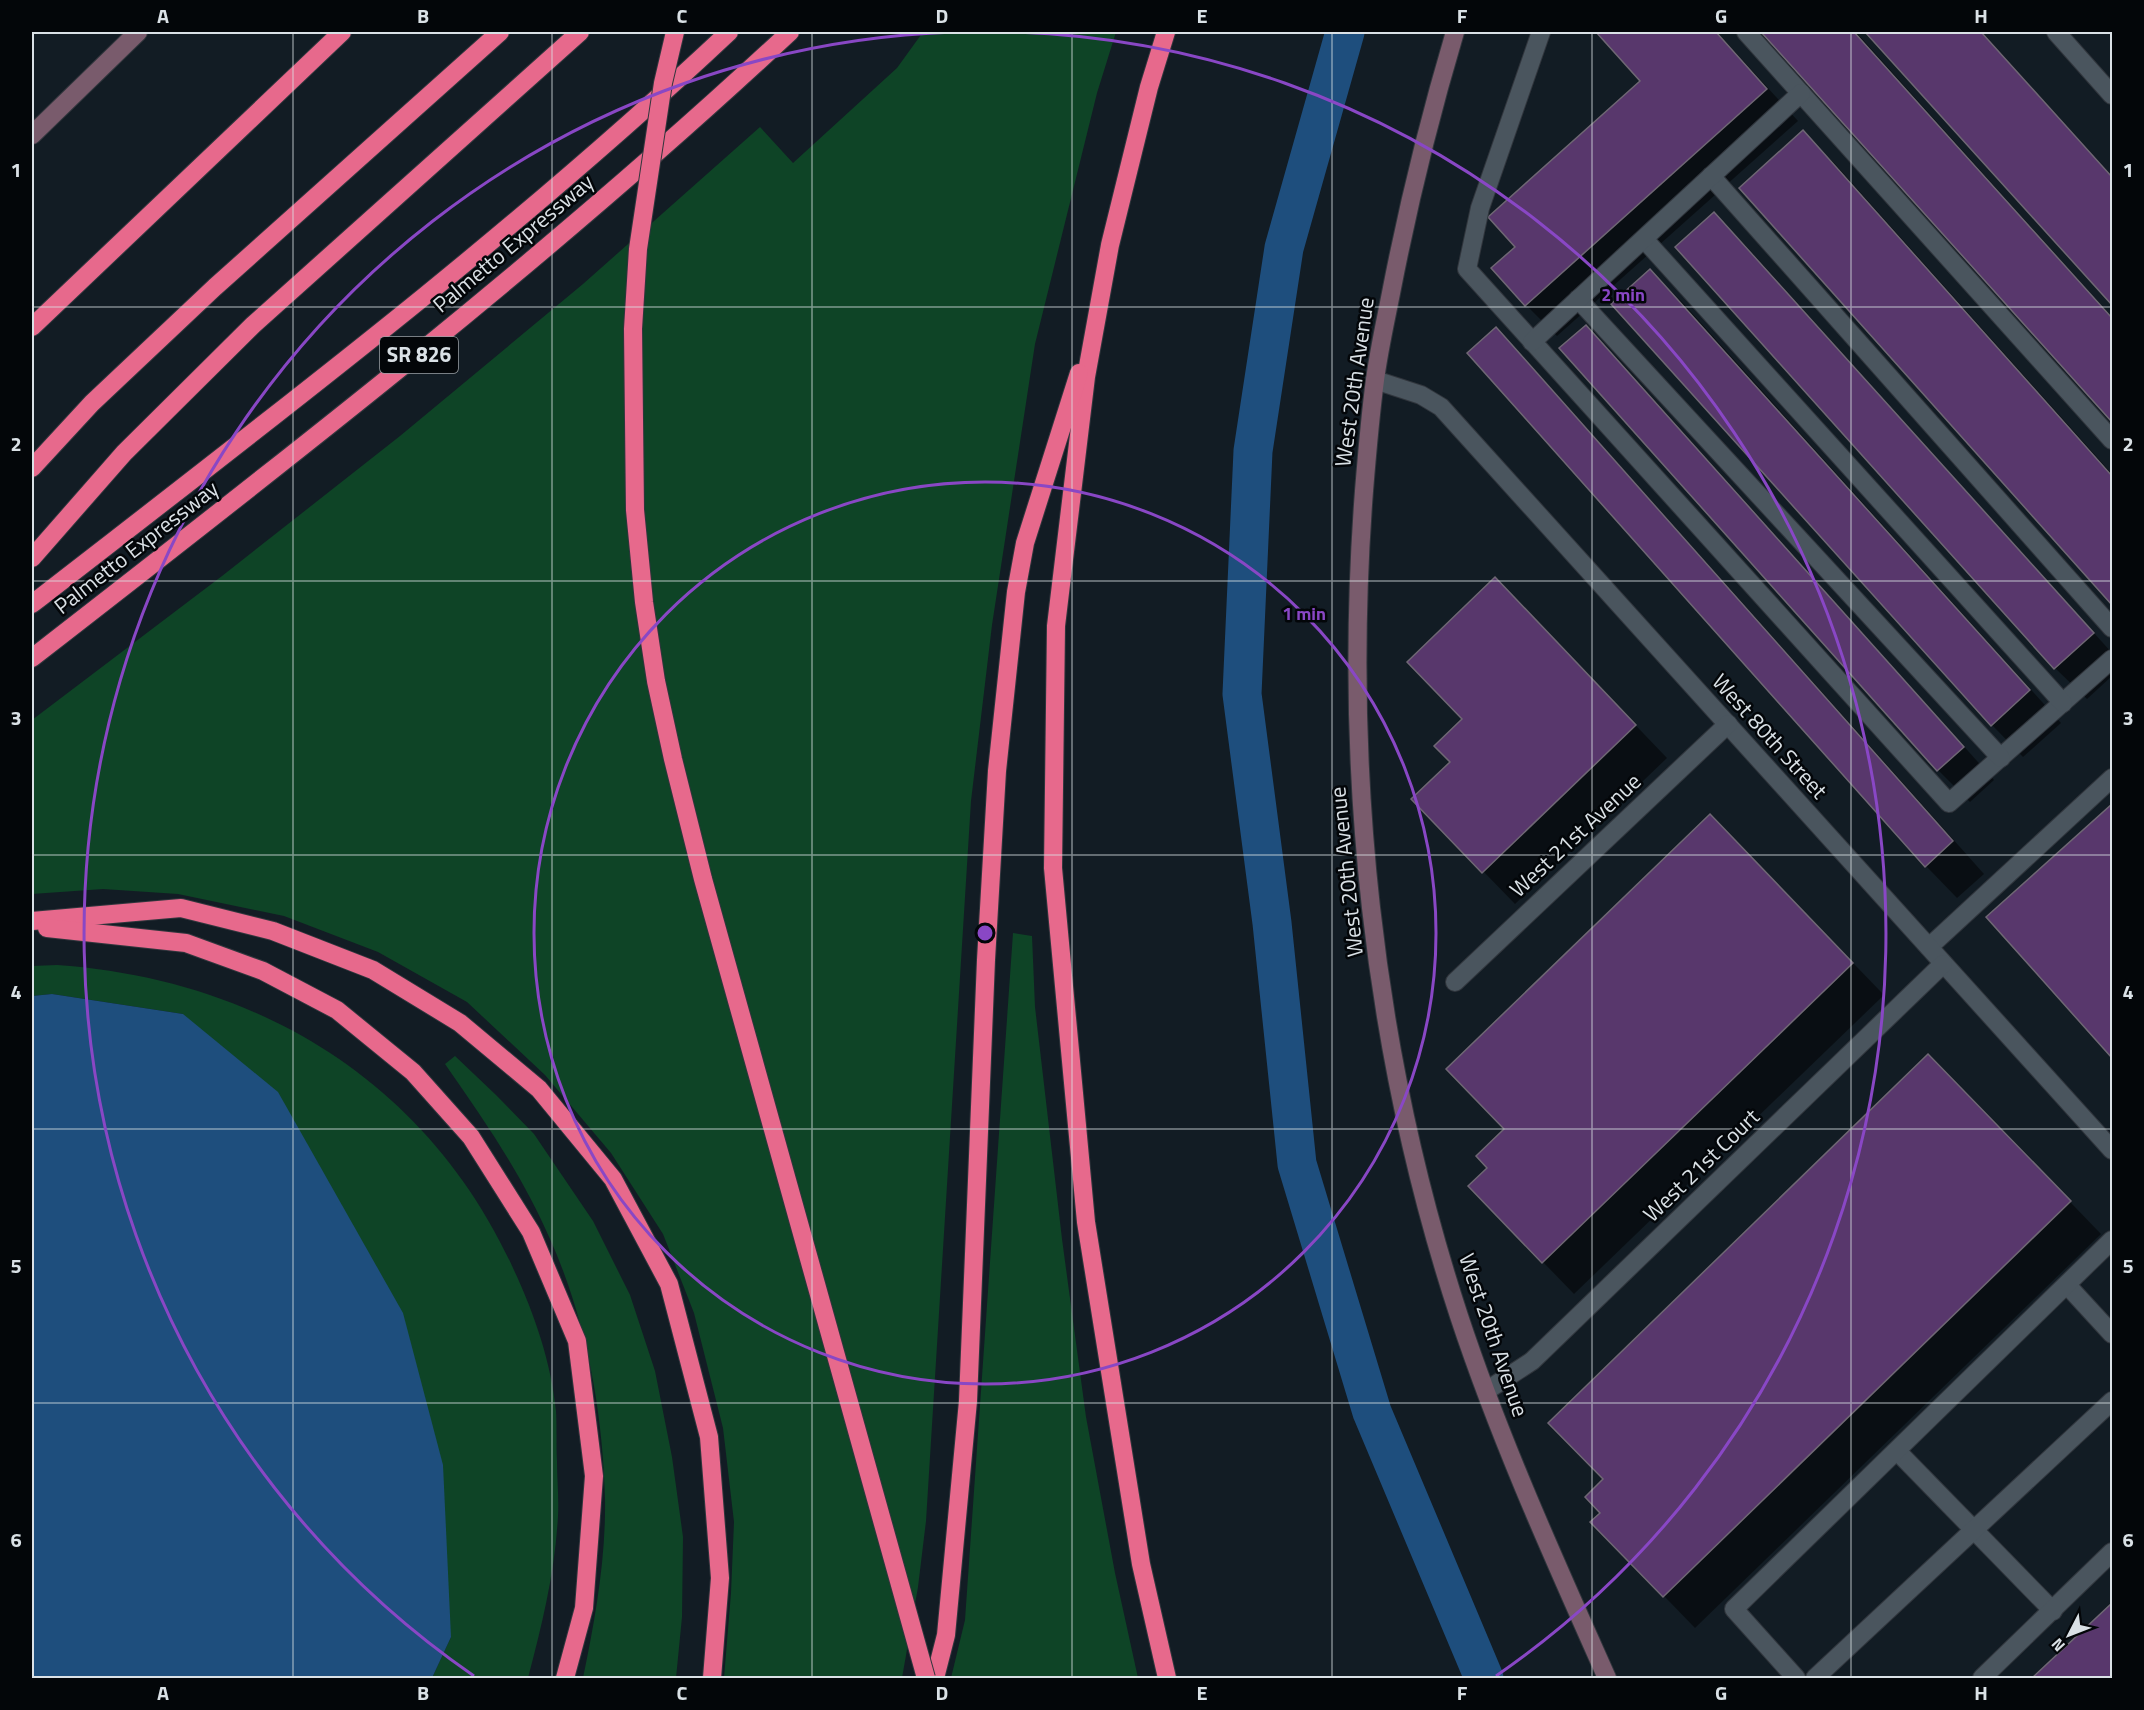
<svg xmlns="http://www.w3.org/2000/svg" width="2144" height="1710" viewBox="0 0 2144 1710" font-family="'Titillium Web',sans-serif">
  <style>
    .green { fill: #0e4426 }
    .water { fill: #1e4e7d }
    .shadow { fill: #0007 }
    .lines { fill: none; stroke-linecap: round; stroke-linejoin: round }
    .canal { stroke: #1e4e7d; stroke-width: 39 }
    .building { fill: #58376c; stroke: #6f6774; stroke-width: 1.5 }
    .lane-casing { stroke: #31363d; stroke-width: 20 }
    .street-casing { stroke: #31363d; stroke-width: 20 }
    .secondary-casing { stroke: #31363d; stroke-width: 20 }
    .highway-casing { stroke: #31363d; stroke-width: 20 }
    .lane { stroke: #4a555e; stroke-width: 18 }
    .street { stroke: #4a555e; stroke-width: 18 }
    .secondary { stroke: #795b6c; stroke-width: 18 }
    .highway { stroke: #e7698c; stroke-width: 18 }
    .highway-bridge-casing { stroke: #31363d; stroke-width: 20; stroke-linecap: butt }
    .highway-bridge { stroke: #e7698c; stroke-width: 18 }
    .grid { fill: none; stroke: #dae1e6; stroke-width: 1.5; stroke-opacity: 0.55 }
    .ring { fill: none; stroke: #8947c5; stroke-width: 3 }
    .labels { text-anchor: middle; stroke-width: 5; stroke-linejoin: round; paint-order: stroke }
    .shield { fill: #030609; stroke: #9a9fa4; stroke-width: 1.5 }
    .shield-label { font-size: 21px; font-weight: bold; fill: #dae1e6 }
    .street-label { font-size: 22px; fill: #dae1e6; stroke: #030609 }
    .centre { fill: #8947c5; stroke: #030609; stroke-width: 3 }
    .ring-label { font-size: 18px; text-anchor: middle; font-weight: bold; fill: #8947c5; stroke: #030609; stroke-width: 5; stroke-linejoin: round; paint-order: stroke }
    .neatline { fill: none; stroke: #dae1e6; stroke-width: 2 }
    .grid-label { font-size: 20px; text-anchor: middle; font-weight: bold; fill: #dae1e6 }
  </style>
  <rect width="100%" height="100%" fill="#121c24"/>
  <g class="green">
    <path d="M923 32H1116L1097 93 1035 344 992 625 971 801 926 1521 918 1587 902 1678H724L731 1593 734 1522 723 1428 694 1313 663 1234 611 1153 545 1075 467 1002 378 952 284 916 178 894 103 889 32 894V720L222 576 400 436 583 284 760 127 793 163 897 68Z"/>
    <path d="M1013 933 1032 936 1035 1007 1062 1239 1086 1417 1115 1573 1138 1678H951L965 1620Z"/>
    <path d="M57 965C258 979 428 1082 513 1268 534 1313 551 1361 556 1411 557 1427 556 1445 557 1461 557 1479 559 1498 558 1516 555 1572 542 1625 528 1678H432L451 1637 183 1014 52 994 32 996V966Z"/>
    <path d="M455 1056 496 1095 534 1134 593 1221 630 1295 655 1371 672 1457 683 1537 682 1617 676 1678H583C595 1620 606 1559 605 1499 603 1411 586 1319 550 1239 523 1176 484 1120 445 1064Z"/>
  </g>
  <path class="water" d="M52 994 183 1014 278 1092 403 1313 443 1465 451 1637 432 1678H32V996Z"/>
  <g class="shadow">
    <path d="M1598 32H1717L1798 121 1557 336 1526 305 1517 247 1642 81Z"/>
    <path d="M1763 32H1856L2112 317V420Z"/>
    <path d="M1867 32H1982L2112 176V303Z"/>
    <path d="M1803 132 1835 164 2112 474V602L1741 188Z"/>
    <path d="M1714 214 1746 246 2112 653V676L2087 699 2055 668Z"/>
    <path d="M1650 271 1682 302 2061 723 2023 757 1992 725Z"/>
    <path d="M1585 327 1617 358 1994 780 1970 802 1938 770 1561 349Z"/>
    <path d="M1496 329 1527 361 1984 874 1957 898 1926 866 1469 353Z"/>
    <path d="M1526 611 1667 758 1515 904 1413 799 1452 762 1464 719Z"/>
    <path d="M2112 806V1056L1988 917Z"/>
    <path d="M1742 848 1884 995 1574 1294 1543 1262 1507 1130Z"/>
    <path d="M1960 1088 2101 1234 1695 1628 1664 1596 1602 1513Z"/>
    <path d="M2112 1605V1678H2034Z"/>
  </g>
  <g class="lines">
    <path class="canal" d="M1345 32 1284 248 1253 451 1242 694 1272 923 1297 1164 1372 1412 1484 1678"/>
  </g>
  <g class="building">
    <path d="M1596 32H1716L1767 89 1525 306 1491 268 1515 247 1488 217 1640 81Z"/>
    <path d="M1761 32H1854L2112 318V422Z"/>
    <path d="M1865 32H1981L2112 177V305Z"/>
    <path d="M1803 130 2112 476V605L1739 188Z"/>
    <path d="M1714 212 2094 633 2054 669 1675 247Z"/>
    <path d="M1650 269 2030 690 1991 726 1611 304Z"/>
    <path d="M1586 325 1964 747 1937 771 1559 348Z"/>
    <path d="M1496 327 1953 841 1925 867 1467 353Z"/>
    <path d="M1495 577 1636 725 1482 873 1411 799 1450 762 1434 746 1462 719 1407 662Z"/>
    <path d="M2112 804V1058L1986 917Z"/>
    <path d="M1710 814 1853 963 1542 1263 1468 1186 1487 1168 1476 1156 1504 1129 1446 1069Z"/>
    <path d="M1928 1054 2071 1201 1663 1597 1590 1522 1600 1513 1585 1497 1603 1479 1548 1423Z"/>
    <path d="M2112 1603V1678H2032Z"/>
  </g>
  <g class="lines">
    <defs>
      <g id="lane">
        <path d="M1541 32 1480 208 1467 269 1949 803 2112 659"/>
        <path d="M1746 32 2112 440"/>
        <path d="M1711 176 2112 628"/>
        <path d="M1644 239 2063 703"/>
        <path d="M1578 299 2001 758"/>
        <path d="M1532 342 1801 93"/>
        <path d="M1929 947 2112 778"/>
        <path d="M2067 1285 2112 1334"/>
        <path d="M1897 1451 2053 1611"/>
        <path d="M1796 1678 1734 1609 2112 1240"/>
        <path d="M1815 1678 2112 1401"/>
      </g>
      <g id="street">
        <path d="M2056 32 2112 95"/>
        <path d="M1375 380 1421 395 1441 407 2112 1150"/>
        <path d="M1455 982 1728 724"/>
        <path d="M1486 1391 1532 1361 1943 964"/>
        <path d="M1982 1678 2112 1552"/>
      </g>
      <g id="secondary">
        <path d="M1455 32C1430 116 1409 201 1392 288 1386 319 1379 349 1375 380 1370 417 1367 454 1364 491 1343 767 1372 1051 1459 1316 1500 1440 1554 1559 1607 1678"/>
        <path d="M32 135 138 32"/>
      </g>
      <g id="highway">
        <path d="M1166 32 1149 87 1110 245 1086 377 1056 626 1053 868 1086 1222 1141 1564 1167 1678"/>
        <path d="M32 327 342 32"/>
        <path d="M32 468 92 403 215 287 500 32"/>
        <path d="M32 558 124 453 253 325 580 32"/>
        <path d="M32 604C269 420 510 238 729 32"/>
        <path d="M32 658C291 457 550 256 790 32"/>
        <path d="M32 921 181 908 273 931 373 970 460 1023 539 1089 613 1179 669 1284 709 1437 720 1578 712 1678"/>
        <path d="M47 928 186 943 263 971 337 1010 413 1072 471 1137 531 1232 577 1341 594 1476 584 1608 565 1678"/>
        <path d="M935 1678 946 1635 968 1401 986 960 997 771 1016 592 1025 543 1079 373"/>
      </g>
    </defs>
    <use href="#lane" class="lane-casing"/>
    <use href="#street" class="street-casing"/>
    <use href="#secondary" class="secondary-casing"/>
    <use href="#highway" class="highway-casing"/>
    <use href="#lane" class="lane"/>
    <use href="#street" class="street"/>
    <use href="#secondary" class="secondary"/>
    <use href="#highway" class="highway"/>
    <defs>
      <path id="highway-bridge" d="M675 32 663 83 638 249 633 329 635 510 644 602 656 681 673 759 703 879 926 1678"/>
    </defs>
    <use href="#highway-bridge" class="highway-bridge-casing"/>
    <use href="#highway-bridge" class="highway-bridge"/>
  </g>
  <path class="grid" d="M293 32V1678M552 32V1678M812 32V1678M1072 32V1678M1332 32V1678M1592 32V1678M1851 32V1678M32 307H2112M32 581H2112M32 855H2112M32 1129H2112M32 1403H2112"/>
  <g class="ring">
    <circle cx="985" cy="933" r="451"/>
    <path d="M474 1676A902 902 0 0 1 954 32M1016 32A902 902 0 0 1 1496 1676"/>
  </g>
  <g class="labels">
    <rect class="shield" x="380" y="337" width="78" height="36" rx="4.5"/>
    <g class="shield-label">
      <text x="419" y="362">SR 826</text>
    </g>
    <g class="street-label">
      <text transform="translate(513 243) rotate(-40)" y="8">Palmetto Expressway</text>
      <text transform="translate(1354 382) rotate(-82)" y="8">West 20th Avenue</text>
      <text transform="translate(136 547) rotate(-38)" y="8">Palmetto Expressway</text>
      <text transform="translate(1770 736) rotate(48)" y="8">West 80th Street</text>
      <text transform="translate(1575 835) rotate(-43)" y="8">West 21st Avenue</text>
      <text transform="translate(1346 872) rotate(-96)" y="8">West 20th Avenue</text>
      <text transform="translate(1701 1165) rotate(-44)" y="8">West 21st Court</text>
      <text transform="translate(1494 1335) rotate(71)" y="8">West 20th Avenue</text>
    </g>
  </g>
  <circle cx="985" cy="933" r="9" class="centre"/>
  <g class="ring-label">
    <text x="1623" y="301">2 min</text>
    <text x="1304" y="620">1 min</text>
  </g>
  <rect width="2144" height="1710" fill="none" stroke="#030609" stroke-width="66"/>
  <g transform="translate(2069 1635) rotate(228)" stroke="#030609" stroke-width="4.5" paint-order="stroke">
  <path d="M0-4.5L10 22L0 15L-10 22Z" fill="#dae1e6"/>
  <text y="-9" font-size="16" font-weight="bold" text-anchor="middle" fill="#dae1e6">N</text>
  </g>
  <rect x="33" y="33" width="2078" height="1644" class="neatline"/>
  <g class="grid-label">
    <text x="163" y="23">A</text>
    <text x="423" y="23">B</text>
    <text x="682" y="23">C</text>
    <text x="942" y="23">D</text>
    <text x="1202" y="23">E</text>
    <text x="1462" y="23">F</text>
    <text x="1721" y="23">G</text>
    <text x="1981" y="23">H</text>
    <text x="16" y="177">1</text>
    <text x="2128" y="177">1</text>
    <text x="16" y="451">2</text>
    <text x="2128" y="451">2</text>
    <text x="16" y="725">3</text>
    <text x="2128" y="725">3</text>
    <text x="16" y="999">4</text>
    <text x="2128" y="999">4</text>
    <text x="16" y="1273">5</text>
    <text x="2128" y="1273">5</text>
    <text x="16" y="1547">6</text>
    <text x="2128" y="1547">6</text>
    <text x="163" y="1700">A</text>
    <text x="423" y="1700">B</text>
    <text x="682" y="1700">C</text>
    <text x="942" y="1700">D</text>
    <text x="1202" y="1700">E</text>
    <text x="1462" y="1700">F</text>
    <text x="1721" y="1700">G</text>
    <text x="1981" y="1700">H</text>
  </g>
</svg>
